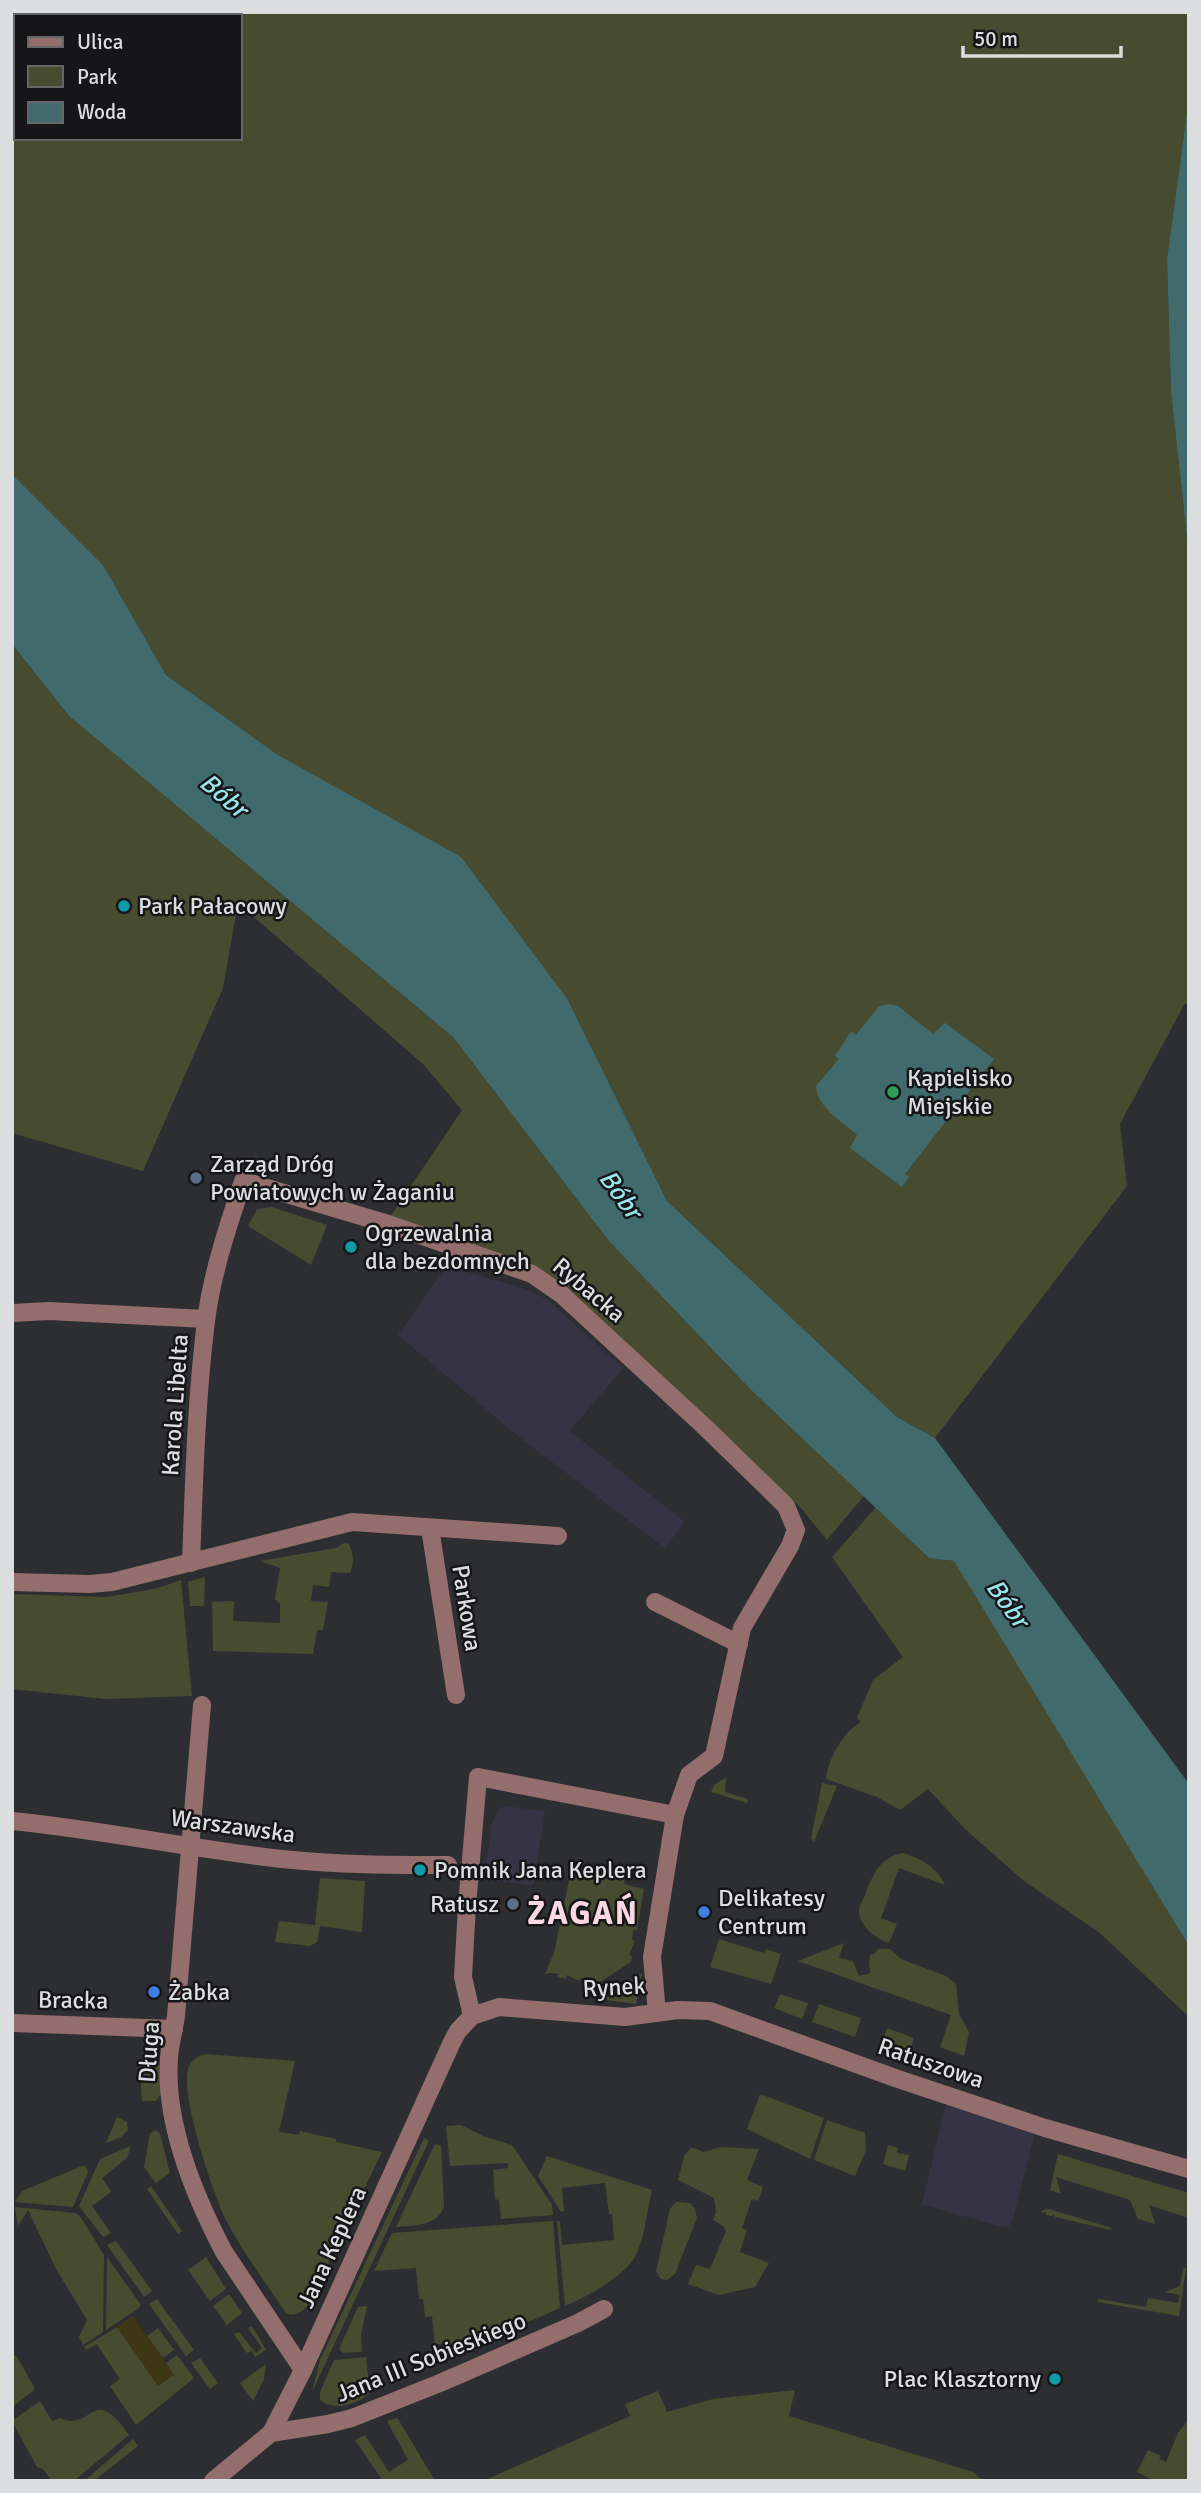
<svg xmlns="http://www.w3.org/2000/svg" width="1201" height="2493" viewBox="0 0 1201 2493" font-family="Signika,sans-serif">
  <style>
    .commercial { fill: #363344 }
    .green { fill: #474c30; fill-rule: evenodd }
    .sand { fill: #3e3615 }
    .water { fill: #416a6d }
    .lines { fill: none; stroke-linecap: round; stroke-linejoin: round }
    .minor { stroke: #936e6c; stroke-width: 18 }
    .culture-dot { fill: #0f9aa8; stroke: #161618; stroke-width: 2.5 }
    .leisure-dot { fill: #2e9e5b; stroke: #161618; stroke-width: 2.5 }
    .service-dot { fill: #5c6f8a; stroke: #161618; stroke-width: 2.5 }
    .shop-dot { fill: #3f7fe0; stroke: #161618; stroke-width: 2.5 }
    .labels { text-anchor: middle; stroke-width: 5; stroke-linejoin: round; paint-order: stroke }
    .poi-label { font-size: 24px; fill: #dcdddf; stroke: #161618; text-anchor: start }
    .street-label { font-size: 24px; fill: #dcdddf; stroke: #161618 }
    .water-label { font-size: 26px; font-style: italic; fill: #98e5eb; stroke: #161618 }
    .district-label { font-size: 32px; font-weight: bold; letter-spacing: 2px; fill: #f9d8e3; stroke: #161618 }
  </style>
  <rect width="100%" height="100%" fill="#2d2e32"/>
  <g class="commercial">
    <path d="M447 1266 523 1288 545 1298 623 1368 570 1431 685 1522 665 1548 519 1437 398 1335Z"/>
    <path d="M505 1806 545 1811 533 1886 484 1879 492 1822 499 1809Z"/>
    <path d="M946 2104 1028 2130 1034 2137 1012 2222 1008 2227 998 2226 922 2204Z"/>
  </g>
  <g class="green">
    <path d="M12 12H1189V98L1167 259 1171 392 1189 556V1002L1184 1005 1120 1124 1127 1186 935 1438 897 1417 667 1201 568 1000 278 755 166 675 103 565 12 474ZM16 16H240V138H16Z"/>
    <path d="M12 644 69 716 453 1037 608 1240 752 1391 864 1496 827 1540 800 1507 571 1299 390 1217 462 1110 424 1065 238 903 223 988 143 1171 12 1133Z"/>
    <path d="M272 1207 327 1225 311 1265 248 1226 257 1209Z"/>
    <path d="M876 1507 929 1558 954 1561 975 1593 1189 1946V2017L1100 1933 1024 1881 965 1829 928 1789 900 1810 877 1797 826 1779C828 1760 843 1731 861 1722L857 1718 873 1680 903 1657 832 1557Z"/>
    <path d="M344 1543 349 1544C354 1555 354 1563 350 1573L331 1572 329 1587 313 1585 311 1601 328 1602 323 1630H317L313 1654 213 1651 212 1602 234 1601 233 1621 280 1623V1604L275 1599 280 1568 260 1561 336 1548Z"/>
    <path d="M205 1577 204 1606H190L188 1582Z"/>
    <path d="M181 1580 192 1696 105 1699 12 1689V1594L107 1597 154 1589Z"/>
    <path d="M726 1778 725 1792 748 1799 747 1803 711 1792 715 1784Z"/>
    <path d="M822 1783 837 1786 814 1842 811 1838Z"/>
    <path d="M902 1853C919 1857 938 1868 945 1885L899 1868 881 1918 897 1924 889 1943C876 1938 862 1929 859 1913 858 1906 864 1899 866 1892 874 1873 880 1858 902 1853Z"/>
    <path d="M572 1866 625 1877 624 1884 644 1889 637 1930H633L632 1940 635 1941 629 1955 632 1956 631 1962 597 1984 590 1983V1980L580 1978 579 1981 567 1975 566 1979 556 1977 559 1974 551 1973 545 1974 554 1953Z"/>
    <path d="M320 1878 365 1881 362 1932 320 1926 317 1942 310 1946 275 1942 279 1921 315 1925Z"/>
    <path d="M719 1939 764 1953 766 1949 781 1954 771 1984 710 1967Z"/>
    <path d="M844 1943 839 1958 853 1961 859 1976 871 1973 869 1964 870 1955 874 1954 878 1949H890L901 1959 946 1976 956 1984 959 2014 969 2032 964 2056 940 2047 951 2015 798 1961Z"/>
    <path d="M642 1973 636 2004 599 1999Z"/>
    <path d="M780 1994 808 2003 802 2019 774 2008Z"/>
    <path d="M819 2004 861 2018 855 2037 812 2022Z"/>
    <path d="M887 2028 914 2038 908 2056 881 2046Z"/>
    <path d="M206 2054 295 2061 279 2132 299 2135 300 2131 336 2139V2142L382 2152 309 2304C303 2311 295 2318 286 2313 266 2283 244 2254 227 2222 214 2196 178 2092 189 2066 193 2059 198 2056 206 2054Z"/>
    <path d="M140 2065H159L161 2094 156 2101H142Z"/>
    <path d="M760 2094 824 2118 810 2159 747 2129Z"/>
    <path d="M117 2117 127 2122 128 2130 121 2137 106 2143Z"/>
    <path d="M827 2120 865 2133 866 2150 855 2176 814 2160Z"/>
    <path d="M461 2125 483 2136 512 2145 552 2205 553 2215 501 2219 499 2200 495 2199 493 2170 508 2168V2163L450 2166 446 2126Z"/>
    <path d="M156 2130 160 2134 170 2173 156 2183 144 2167 150 2133Z"/>
    <path d="M424 2138 428 2140V2143L312 2392 320 2360Z"/>
    <path d="M435 2144 441 2145 444 2207C436 2227 415 2225 396 2227Z"/>
    <path d="M888 2145 898 2148 897 2153 909 2155 905 2171 883 2164Z"/>
    <path d="M131 2146 127 2158 102 2178 111 2192 92 2206 111 2233 103 2237 79 2206 100 2159Z"/>
    <path d="M691 2147 704 2152 720 2147 759 2149 747 2180 763 2187 758 2201 752 2199 742 2228 747 2230 740 2252 769 2263 755 2287 719 2295 688 2284 696 2265 710 2269 726 2231 723 2226 713 2220 716 2212 714 2198 678 2180 684 2156Z"/>
    <path d="M1058 2154 1189 2193V2218L1149 2205 1155 2224 1138 2219 1130 2200 1056 2177 1061 2194 1050 2190Z"/>
    <path d="M547 2156 652 2190C647 2211 645 2236 636 2255 625 2276 587 2297 565 2306L557 2221H560L562 2245 614 2240 612 2214H609L605 2183 562 2188 564 2211 561 2212 538 2176Z"/>
    <path d="M82 2166H85L88 2172 73 2207 15 2202 22 2191Z"/>
    <path d="M151 2186 182 2231 178 2234 147 2189Z"/>
    <path d="M676 2202 690 2203 695 2209 697 2218 675 2274 667 2280 661 2279 656 2271 670 2209Z"/>
    <path d="M15 2207 75 2213 80 2216 104 2255 103 2332 83 2345 79 2337 87 2320 56 2269 28 2210 18 2226Z"/>
    <path d="M1049 2209 1112 2228 1111 2230 1055 2217 1054 2214 1052 2216 1046 2215V2212L1041 2213 1043 2210Z"/>
    <path d="M553 2221 560 2308 461 2352 460 2347 445 2349 444 2343 435 2345 432 2316 425 2317 423 2299H419L416 2268 374 2271 392 2233Z"/>
    <path d="M116 2241 152 2291 144 2297 107 2245Z"/>
    <path d="M107 2257 141 2305 139 2308 106 2330Z"/>
    <path d="M206 2257 226 2289 210 2301 188 2270Z"/>
    <path d="M1183 2268H1186L1179 2316 1098 2302V2299L1146 2307 1148 2298 1178 2303 1180 2295 1165 2292 1180 2286Z"/>
    <path d="M229 2294 242 2313 227 2325 213 2306Z"/>
    <path d="M157 2299 194 2350 186 2356 149 2304Z"/>
    <path d="M367 2306 361 2335 362 2352 343 2353 339 2349 358 2307Z"/>
    <path d="M252 2326 266 2350 255 2357 252 2351 247 2353 234 2334 239 2332 256 2353 262 2348 248 2328Z"/>
    <path d="M117 2327 158 2385 174 2375 166 2363 177 2355 194 2378 136 2425 110 2386 120 2379 97 2344 86 2350 84 2347Z"/>
    <path d="M158 2328 174 2350 163 2358 147 2336Z"/>
    <path d="M16 2355 34 2387V2390L12 2407V2357Z"/>
    <path d="M366 2357 370 2393C357 2404 335 2412 320 2400V2392L334 2360Z"/>
    <path d="M200 2358 218 2383 210 2389 191 2363Z"/>
    <path d="M266 2364 264 2379 253 2401 240 2383Z"/>
    <path d="M795 2390 789 2416 973 2472 983 2481H483L630 2416 625 2404 658 2391 667 2412 713 2399Z"/>
    <path d="M40 2401 52 2421 60 2418C94 2433 91 2381 129 2435L76 2479 52 2481 43 2469 37 2467 12 2421Z"/>
    <path d="M396 2418 398 2419 435 2481H383L355 2440 365 2435 389 2472 408 2460 387 2421Z"/>
    <path d="M1189 2419V2481H1155L1137 2472 1148 2450 1161 2456 1159 2459 1166 2462 1178 2433Z"/>
    <path d="M133 2439 138 2446 94 2481H84Z"/>
  </g>
  <path class="sand" d="M133 2316 174 2375 158 2386 117 2327Z"/>
  <g class="water">
    <path d="M1189 98V556L1171 392 1167 259Z"/>
    <path d="M12 474 103 565 166 675 278 755 461 857 568 1000 667 1201 897 1417 935 1438 1189 1784V1946L954 1561 929 1558 752 1391 608 1240 453 1037 69 716 12 644Z"/>
    <path d="M890 1004 898 1006 933 1034 945 1023 994 1059 905 1174 909 1177 902 1187 850 1148 857 1135C842 1121 817 1108 816 1086L839 1059 835 1056 851 1031 856 1035 879 1006Z"/>
  </g>
  <g class="lines">
    <g class="minor">
      <path d="M12 1313 49 1311 206 1319"/>
      <path d="M430 1528 456 1695"/>
      <path d="M191 1563C194 1482 196 1402 206 1321 212 1273 228 1226 243 1181L388 1224 532 1274 561 1294 707 1429 786 1506 796 1530 790 1546 742 1628 714 1756 689 1775 675 1815 652 1957 657 2013"/>
      <path d="M12 1582 90 1584 112 1582 352 1522 558 1536"/>
      <path d="M655 1602 739 1644"/>
      <path d="M202 1705 176 2016C174 2030 170 2044 169 2058 164 2123 194 2195 224 2252L303 2370"/>
      <path d="M12 1821C103 1830 192 1849 282 1859 337 1865 393 1865 448 1865"/>
      <path d="M472 2016 463 1977 467 1906 478 1777 675 1815"/>
      <path d="M12 2023 174 2029"/>
      <path d="M271 2433 328 2424 352 2418 440 2383 578 2323 604 2309"/>
      <path d="M213 2481 271 2433 303 2370 452 2042 458 2031 472 2016 499 2007 625 2017 678 2010 710 2011 898 2079 1045 2128 1189 2169"/>
    </g>
  </g>
  <g class="culture-dot">
    <circle cx="124" cy="906" r="7"/>
    <circle cx="351" cy="1247" r="7"/>
    <circle cx="420" cy="1870" r="7"/>
    <circle cx="1055" cy="2379" r="7"/>
  </g>
  <circle class="leisure-dot" cx="893" cy="1092" r="7"/>
  <g class="service-dot">
    <circle cx="196" cy="1178" r="7"/>
    <circle cx="513" cy="1904" r="7"/>
  </g>
  <g class="shop-dot">
    <circle cx="704" cy="1912" r="7"/>
    <circle cx="154" cy="1992" r="7"/>
  </g>
  <g class="labels">
    <g class="poi-label">
      <text x="138" y="914">Park Pałacowy</text>
      <text x="907" y="1086">Kąpielisko<tspan x="907" dy="28">Miejskie</tspan></text>
      <text x="210" y="1172">Zarząd Dróg<tspan x="210" dy="28">Powiatowych w Żaganiu</tspan></text>
      <text x="365" y="1241">Ogrzewalnia<tspan x="365" dy="28">dla bezdomnych</tspan></text>
      <text x="434" y="1878">Pomnik Jana Keplera</text>
      <text x="718" y="1906">Delikatesy<tspan x="718" dy="28">Centrum</tspan></text>
      <text x="499" y="1912" text-anchor="end">Ratusz</text>
      <text x="168" y="2000">Żabka</text>
      <text x="1041" y="2387" text-anchor="end">Plac Klasztorny</text>
    </g>
    <g class="street-label">
      <text transform="translate(589 1290) rotate(40)" y="8">Rybacka</text>
      <text transform="translate(175 1405) rotate(-86)" y="8">Karola Libelta</text>
      <text transform="translate(467 1608) rotate(81)" y="8">Parkowa</text>
      <text transform="translate(233 1826) rotate(8)" y="8">Warszawska</text>
      <text transform="translate(614 1987) rotate(-3)" y="8">Rynek</text>
      <text transform="translate(73 2000) rotate(1)" y="8">Bracka</text>
      <text transform="translate(149 2052) rotate(-86)" y="8">Długa</text>
      <text transform="translate(931 2063) rotate(19)" y="8">Ratuszowa</text>
      <text transform="translate(332 2247) rotate(-65)" y="8">Jana Keplera</text>
      <text transform="translate(431 2357) rotate(-22)" y="8">Jana III Sobieskiego</text>
    </g>
    <g class="water-label">
      <text transform="translate(224 795) rotate(40)" y="9">Bóbr</text>
      <text transform="translate(621 1194) rotate(54)" y="9">Bóbr</text>
      <text transform="translate(1008 1603) rotate(54)" y="9">Bóbr</text>
    </g>
    <g class="district-label">
      <text x="583" y="1924">ŻAGAŃ</text>
    </g>
  </g>
  <rect width="1201" height="2493" fill="none" stroke="#dcdddf" stroke-width="28"/>
  <rect x="14" y="14" width="228" height="126" fill="#161618" stroke="#656668" stroke-width="2"/>
  <rect x="28" y="37" width="35" height="10" fill="#936e6c" stroke="#656668" stroke-width="2"/>
  <text x="77" y="49" font-size="21" fill="#dcdddf">Ulica</text>
  <rect x="28" y="66" width="35" height="21" fill="#474c30" stroke="#656668" stroke-width="2"/>
  <text x="77" y="84" font-size="21" fill="#dcdddf">Park</text>
  <rect x="28" y="102" width="35" height="21" fill="#416a6d" stroke="#656668" stroke-width="2"/>
  <text x="77" y="119" font-size="21" fill="#dcdddf">Woda</text>
  <path d="M963 46v10h158v-10" fill="none" stroke="#dcdddf" stroke-width="3.5"/>
  <text x="974" y="46" font-size="21" fill="#dcdddf" stroke="#161618" stroke-width="5" paint-order="stroke">50 m</text>
</svg>
